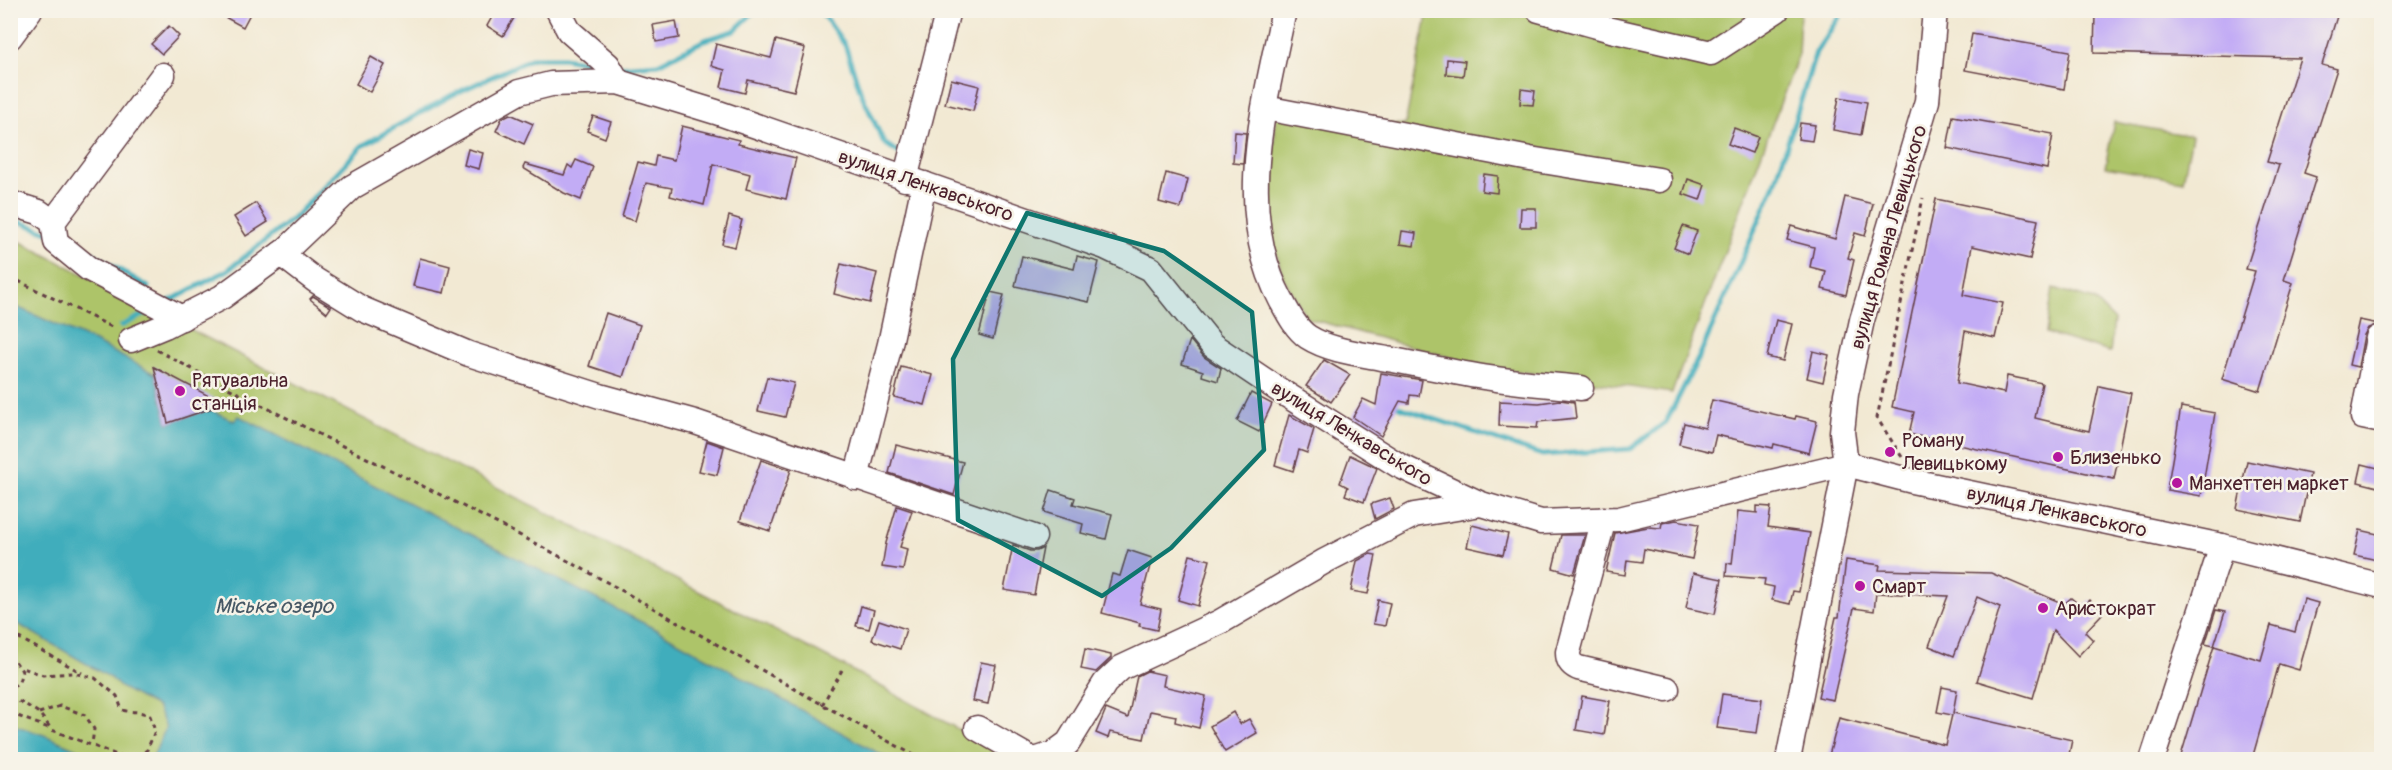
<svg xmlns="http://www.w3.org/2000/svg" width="2392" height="770" viewBox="0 0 2392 770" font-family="Pangolin,sans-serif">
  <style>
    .green { fill: #adc469; stroke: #7c724a; stroke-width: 1.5 }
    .water { fill: #3fadbc; stroke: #446674; stroke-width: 1.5 }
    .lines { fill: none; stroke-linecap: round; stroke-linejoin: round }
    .stream { stroke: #3fadbc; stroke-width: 5 }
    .building { fill: #c2acf5 }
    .minor-casing { stroke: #633d44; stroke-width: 27 }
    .path { stroke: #633d44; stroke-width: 3; stroke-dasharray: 4.5 4.5; stroke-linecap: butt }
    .minor { stroke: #fff; stroke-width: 24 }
    .marked { fill: #0f766e; fill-opacity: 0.2; stroke: #0f766e; stroke-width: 4.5; stroke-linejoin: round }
    .poi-dot { fill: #b5179e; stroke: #f7f3e8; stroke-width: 2 }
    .labels { text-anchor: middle; stroke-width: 5; stroke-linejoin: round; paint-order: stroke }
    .street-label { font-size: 20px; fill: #4a1f2b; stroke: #f7f3e8 }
    .poi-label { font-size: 20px; fill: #4a1f2b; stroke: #f7f3e8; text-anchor: start }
    .water-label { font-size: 21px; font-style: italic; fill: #465865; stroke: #f7f3e8 }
  </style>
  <rect width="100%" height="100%" fill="#f7f3e8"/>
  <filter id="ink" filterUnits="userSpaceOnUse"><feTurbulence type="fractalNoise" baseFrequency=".0167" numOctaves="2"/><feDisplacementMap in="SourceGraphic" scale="12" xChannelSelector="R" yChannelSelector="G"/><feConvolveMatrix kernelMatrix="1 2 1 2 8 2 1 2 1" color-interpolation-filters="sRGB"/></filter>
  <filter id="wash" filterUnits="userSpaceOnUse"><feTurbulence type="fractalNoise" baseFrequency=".008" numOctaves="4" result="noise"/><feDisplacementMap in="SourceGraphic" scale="24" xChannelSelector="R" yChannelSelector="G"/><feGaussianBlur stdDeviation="1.35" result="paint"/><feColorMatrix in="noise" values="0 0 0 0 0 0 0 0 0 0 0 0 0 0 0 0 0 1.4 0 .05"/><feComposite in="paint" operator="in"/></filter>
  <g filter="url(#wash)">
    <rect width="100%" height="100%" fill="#f2e9d3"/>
    <g class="green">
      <path d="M1428 11H1800L1798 56 1672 393 1482 366 1307 318 1283 277 1270 229 1276 112 1405 125Z"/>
      <path d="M2114 122 2192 136 2183 181 2105 167Z"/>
      <path d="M11 237 844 666 1012 759 11 760Z"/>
      <path d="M2053 288 2094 300 2114 320 2110 352 2046 333Z"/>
    </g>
    <g class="water">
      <path d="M10 304 93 341 155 374 168 423 209 409 234 421 239 416 657 630 889 759H152L166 727 157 707 120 687 111 678 11 620Z"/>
      <path d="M11 724 44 735 100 759H11Z"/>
    </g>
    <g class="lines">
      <g class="stream">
        <path d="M820 10 845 45 861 93 884 143 904 156"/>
        <path d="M619 67 658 64 705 40 734 31 756 10"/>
        <path d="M10 218 47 232"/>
        <path d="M76 244 148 287"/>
        <path d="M168 302 228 270 295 217 362 146 452 95 533 58H564L592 63"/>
        <path d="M121 326 151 311"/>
        <path d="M1399 407 1542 455 1630 449 1666 422 1699 357 1775 184 1816 52 1844 10"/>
      </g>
    </g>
    <g id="blocks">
      <g class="building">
        <path d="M212 10H252L243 27Z"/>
        <path d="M496 10H519L503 36 487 26Z"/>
        <path d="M2095 13H2338L2322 65 2337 69 2304 173 2316 177 2284 280 2293 283 2260 391 2222 379 2255 271 2246 269 2279 165 2267 162 2300 58 2094 53Z"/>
        <path d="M676 21 679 38 656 42 653 25Z"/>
        <path d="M169 26 179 36 162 54 151 44Z"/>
        <path d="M1972 34 2070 51 2064 89 1965 70Z"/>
        <path d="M776 40 805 48 794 91 748 80 745 93 721 87 725 70 711 66 716 44 771 58Z"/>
        <path d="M371 57 385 65 370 92 356 84Z"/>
        <path d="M1447 59 1465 61 1463 76 1446 74Z"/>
        <path d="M951 79 979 86 973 111 945 104Z"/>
        <path d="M1521 89 1535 91 1533 105 1520 104Z"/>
        <path d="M1839 97 1867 102 1861 135 1833 130Z"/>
        <path d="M510 114 533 124 524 144 496 131 502 118Z"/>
        <path d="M593 116 611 122 605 138 587 131Z"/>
        <path d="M1953 116 2053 134 2047 169 1947 148Z"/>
        <path d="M1800 123 1815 125 1812 141 1798 139Z"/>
        <path d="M682 126 739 140 738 144 796 158 786 199 746 189 750 174 713 164 704 205 670 196 672 188 646 183 635 221 622 217 638 162 654 166 656 156 674 160Z"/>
        <path d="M1734 128 1758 137 1752 153 1728 144Z"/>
        <path d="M1235 132 1246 133 1243 164 1233 163Z"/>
        <path d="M468 149 483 153 479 169 464 165Z"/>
        <path d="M576 160 593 167 581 200 564 193 523 168 525 164 564 175 568 165 572 168Z"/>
        <path d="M1166 173 1188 179 1181 208 1159 202Z"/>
        <path d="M1484 174 1498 176 1497 193 1482 191Z"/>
        <path d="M1688 179 1705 185 1700 200 1683 194Z"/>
        <path d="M1845 197 1873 204 1865 236 1855 233 1848 258 1854 260 1846 295 1822 289 1826 271 1810 267 1814 247 1787 240 1791 226 1835 239Z"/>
        <path d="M1936 199 2038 220 2030 259 1972 246 1963 295 2003 303 1995 338 1965 331 1957 383 2004 393 2007 376 2042 383 2035 418 2089 431 2099 386 2131 393 2114 479 1909 434 1914 412 1892 407Z"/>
        <path d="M256 203 268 222 246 236 234 217Z"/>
        <path d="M1521 208H1536V227H1520Z"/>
        <path d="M729 216 742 220 735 247 722 244Z"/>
        <path d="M1683 226 1697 231 1688 254 1674 248Z"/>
        <path d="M1402 231 1416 233 1414 246 1400 244Z"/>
        <path d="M1022 256 1074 269 1077 256 1099 262 1089 302 1015 286Z"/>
        <path d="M420 258 450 266 444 293 413 286Z"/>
        <path d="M841 264 877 273 870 303 834 294Z"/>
        <path d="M990 292 1004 295 993 339 979 335Z"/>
        <path d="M313 296 331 307 327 313 310 299Z"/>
        <path d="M606 313 640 325 623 377 589 366Z"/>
        <path d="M1776 320 1792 324 1783 361 1767 357Z"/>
        <path d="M2359 320 2379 324 2368 328 2364 335 2358 367 2349 365Z"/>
        <path d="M1190 340 1204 357 1221 368 1218 381 1202 376 1203 371 1182 364Z"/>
        <path d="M1813 351 1829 355 1823 382 1807 378Z"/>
        <path d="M1324 360 1350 375 1331 402 1306 386Z"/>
        <path d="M154 367 224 404 168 423Z"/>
        <path d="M901 367 933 375 925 405 894 397Z"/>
        <path d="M1381 373 1422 380 1419 396 1410 395 1409 403 1400 401 1381 436 1353 417 1363 399 1376 405Z"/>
        <path d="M767 377 794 383 785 417 758 411Z"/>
        <path d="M1251 393 1272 404 1259 432 1237 421Z"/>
        <path d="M1560 400 1574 402 1576 418 1538 422 1537 428 1499 426 1500 401 1539 403Z"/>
        <path d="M1712 400 1795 419 1796 416 1817 421 1809 453 1774 444 1773 448 1716 435 1712 452 1679 444 1684 423 1705 428Z"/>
        <path d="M2181 407 2215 413 2201 496 2167 490Z"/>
        <path d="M1289 415 1314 429 1307 453 1299 450 1293 471 1275 465Z"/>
        <path d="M707 441 724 447 717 475 699 471Z"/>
        <path d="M896 445 963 462 954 495 889 473Z"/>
        <path d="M1350 455 1377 468 1364 502 1345 495 1348 487 1340 483Z"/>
        <path d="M761 460 791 470 770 531 740 521Z"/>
        <path d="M2247 461 2310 474 2300 522 2237 509Z"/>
        <path d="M2362 464 2382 469V488L2358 482Z"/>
        <path d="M1051 490 1075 498 1073 504 1112 514 1106 539 1081 533 1083 524 1044 512Z"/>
        <path d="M1390 498 1394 509 1375 519 1371 504Z"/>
        <path d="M897 506 912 511 900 547 907 549 903 570 882 567 886 543Z"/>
        <path d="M1757 506 1771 507 1768 527 1810 533 1799 592 1793 591 1790 604 1772 600 1774 587 1764 585 1765 579 1726 576 1727 563 1732 564 1738 511 1757 513Z"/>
        <path d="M1676 520 1699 524 1692 559 1644 549 1642 562 1627 560 1625 575 1606 572 1615 533 1648 527 1661 528 1662 523Z"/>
        <path d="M1472 525 1508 534 1503 555 1467 547Z"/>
        <path d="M2360 530 2382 535V561L2354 555Z"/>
        <path d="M1561 535H1585L1574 574 1553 568Z"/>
        <path d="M1013 545 1030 551H1037L1043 548 1034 595 1004 590Z"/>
        <path d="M1128 550 1152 558 1140 604 1161 609 1157 630 1139 626 1140 623 1102 613 1112 574 1120 576Z"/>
        <path d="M1370 554 1376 555 1368 594 1351 591 1357 561Z"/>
        <path d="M1190 555 1210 560 1198 606 1178 600Z"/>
        <path d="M1846 560 1880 565 1879 570 1991 573 2064 604 2071 598 2082 607 2090 600 2102 614 2085 632 2093 640 2078 656 2053 630 2033 698 1977 681 2000 607 1977 597 1954 656 1929 646 1948 596 1876 593 1874 611 1854 608 1833 700 1818 697 1836 617H1839Z"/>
        <path d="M1693 573 1722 579 1715 614 1686 608Z"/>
        <path d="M2304 599 2318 603 2299 670 2279 664 2252 759H2180L2214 646 2205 644 2216 610 2225 612 2214 646 2261 660 2271 625 2295 632Z"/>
        <path d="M1378 600 1390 603 1385 626 1373 624Z"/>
        <path d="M861 606 874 610 869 629 856 626Z"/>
        <path d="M879 620 906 629 900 649 872 640Z"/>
        <path d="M1085 649 1111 655V658L1096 672 1081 669Z"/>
        <path d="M981 662 996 665 988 704 973 701Z"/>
        <path d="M1147 671 1165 675 1163 686 1206 696 1199 728 1175 722 1176 716 1150 711 1144 739 1110 732 1108 738 1096 733 1106 709 1128 718 1137 676Z"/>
        <path d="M1942 687 1957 690 1953 713 2072 740 2068 759H1828L1839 718 1945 745 1952 715 1937 712Z"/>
        <path d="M1722 694 1762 699 1757 733 1717 728Z"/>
        <path d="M1582 696 1610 701 1604 735 1576 730Z"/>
        <path d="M1233 712 1240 724 1249 719 1257 733 1225 752 1210 726Z"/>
      </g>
    </g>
  </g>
  <g filter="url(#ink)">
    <use href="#blocks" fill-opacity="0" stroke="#633d44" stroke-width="1.5"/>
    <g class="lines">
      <defs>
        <g id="minor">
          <path d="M558 10 569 31 608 65 618 82"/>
          <path d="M1284 10C1265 104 1233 210 1281 300 1288 313 1296 329 1308 337 1330 351 1362 354 1387 359 1421 365 1456 373 1490 378 1520 383 1550 385 1581 388"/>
          <path d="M1539 10 1611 30 1711 53 1777 10"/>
          <path d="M10 37 30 10"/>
          <path d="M1265 108 1530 159 1659 180"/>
          <path d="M905 179 948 10"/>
          <path d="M10 203 39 212 53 222 56 242 89 269 182 318"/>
          <path d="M53 222 163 75"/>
          <path d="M281 254 315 280 362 309 469 354 600 396 695 422 1034 537"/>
          <path d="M2378 338 2363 417 2382 421"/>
          <path d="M131 340 165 326 222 297 286 250 352 187 519 92 551 84 618 82 716 112 1105 247 1151 269 1212 345 1279 390 1398 465 1481 504 1541 522 1619 519 1846 464 1912 481 2222 546 2382 586"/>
          <path d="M856 478 890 344 924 184"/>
          <path d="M1604 519 1568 652C1568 660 1570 664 1578 668L1667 689"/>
          <path d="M977 728 1033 760"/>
          <path d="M1035 760 1053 754 1068 743 1105 683 1121 668 1220 622 1325 561 1414 515 1481 504"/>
          <path d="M1788 760 1846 464 1842 432 1846 394 1862 320 1927 101 1935 10"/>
          <path d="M2152 760 2222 546"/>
        </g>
      </defs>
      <use href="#minor" class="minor-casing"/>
      <g class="path">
        <path d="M10 277 114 328"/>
        <path d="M157 350C285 420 417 481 546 549 673 617 796 692 923 760"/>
        <path d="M1902 457 1877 418 1923 198"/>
        <path d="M10 633 82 673"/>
        <path d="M10 654 22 671 19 682 10 689"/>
        <path d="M10 699 23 703 39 713 52 730 122 757H137L147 750 155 731 150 716C141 710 132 713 122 710L117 696 95 678 73 673 43 675 20 667"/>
        <path d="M822 705 842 670"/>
        <path d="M10 713 51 729"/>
        <path d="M39 713 60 706 85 715 94 729 92 744"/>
      </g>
      <use href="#minor" class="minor"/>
    </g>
  </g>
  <path class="marked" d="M1027 213 1164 251 1252 312 1264 450 1171 548 1102 596 958 520 953 359Z"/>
  <g class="poi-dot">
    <circle cx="180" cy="391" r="6"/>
    <circle cx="1890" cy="452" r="6"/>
    <circle cx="2058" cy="457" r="6"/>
    <circle cx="2177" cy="483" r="6"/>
    <circle cx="1860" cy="586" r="6"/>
    <circle cx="2043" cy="608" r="6"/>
  </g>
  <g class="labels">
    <g class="street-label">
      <text transform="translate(926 185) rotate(19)" y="7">вулиця Ленкавського</text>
      <text transform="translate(1888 237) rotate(-74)" y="7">вулиця Романа Левицького</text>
      <text transform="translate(1352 433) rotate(31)" y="7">вулиця Ленкавського</text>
      <text transform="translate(2057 511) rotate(12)" y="7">вулиця Ленкавського</text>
    </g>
    <g class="poi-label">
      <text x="192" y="387">Рятувальна<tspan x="192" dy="23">станція</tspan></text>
      <text x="1902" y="447">Роману<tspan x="1902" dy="23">Левицькому</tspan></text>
      <text x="2070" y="464">Близенько</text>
      <text x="2189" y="490">Манхеттен маркет</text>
      <text x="1872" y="593">Смарт</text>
      <text x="2055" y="615">Аристократ</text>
    </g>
    <g class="water-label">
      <text x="274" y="613">Міське озеро</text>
    </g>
  </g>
  <rect width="2392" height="770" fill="none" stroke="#f7f3e8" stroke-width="36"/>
</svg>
